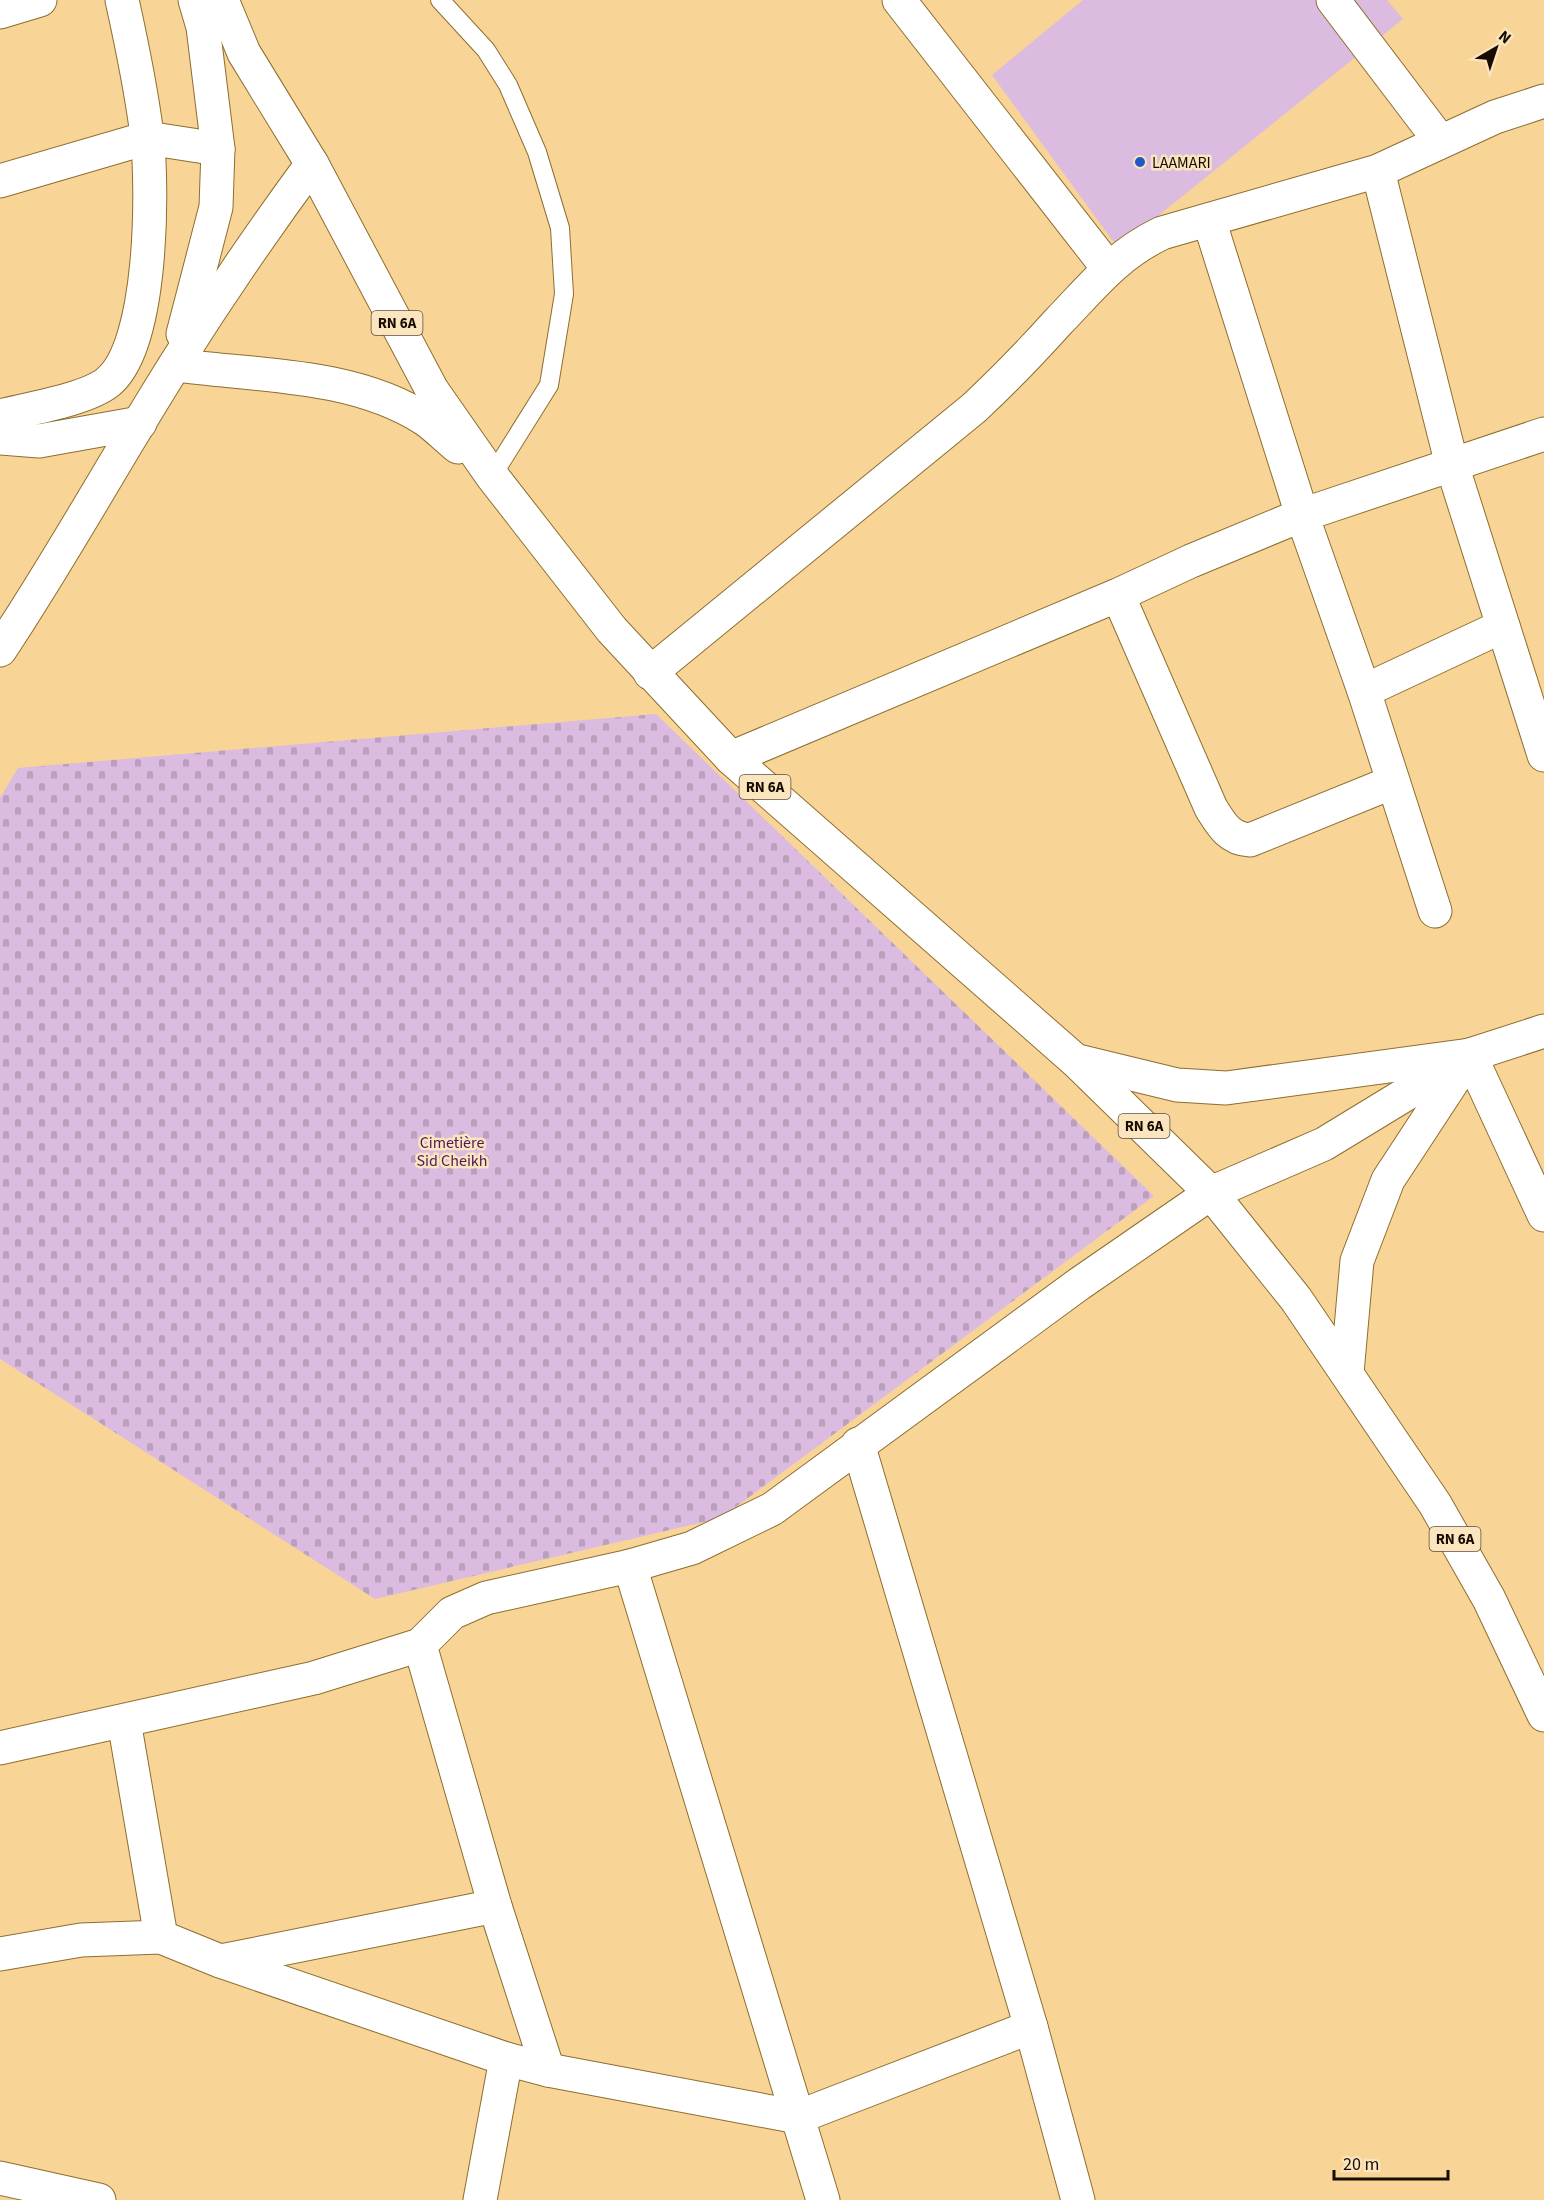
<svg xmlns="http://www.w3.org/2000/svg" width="1544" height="2200" viewBox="0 0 1544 2200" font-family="'Source Sans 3',sans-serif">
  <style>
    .cemetery { fill: url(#cemetery-stones) }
    .pitch { fill: #dbbbe0 }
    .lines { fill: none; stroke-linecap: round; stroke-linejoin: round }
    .service-casing { stroke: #8d6e2f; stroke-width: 20 }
    .minor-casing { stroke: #8d6e2f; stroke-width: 35 }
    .secondary-casing { stroke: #8d6e2f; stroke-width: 35 }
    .primary-casing { stroke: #8d6e2f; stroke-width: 35 }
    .service { stroke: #fff; stroke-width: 18 }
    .minor { stroke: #fff; stroke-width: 33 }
    .secondary { stroke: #fff; stroke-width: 33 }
    .primary { stroke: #fff; stroke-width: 33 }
    .poi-dot { fill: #1f57c4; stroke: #fae5bf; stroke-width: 2 }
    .labels { text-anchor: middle; stroke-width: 5; stroke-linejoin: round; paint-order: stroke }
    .shield { fill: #fae5bf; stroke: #5c4d39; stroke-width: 1.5 }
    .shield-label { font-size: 15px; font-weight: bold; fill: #180c00 }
    .poi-label { font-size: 16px; fill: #180c00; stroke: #fae5bf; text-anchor: start }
    .park-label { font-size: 16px; fill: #501759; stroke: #fae5bf }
  </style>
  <defs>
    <pattern id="cemetery-stones" width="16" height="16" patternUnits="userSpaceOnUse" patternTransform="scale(1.5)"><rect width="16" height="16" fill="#dbbbe0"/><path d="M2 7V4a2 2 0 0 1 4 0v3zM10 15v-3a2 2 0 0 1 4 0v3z" fill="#bba0be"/></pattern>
  </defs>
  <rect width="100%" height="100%" fill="#f8d596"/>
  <path class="cemetery" d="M656 714 1154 1196 721 1518 375 1599 0 1359V798L18 768Z"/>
  <path class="pitch" d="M1083 0H1387L1403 19 1118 248 992 75Z"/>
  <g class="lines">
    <defs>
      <path id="service" d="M440 0 486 50 508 85 537 152 560 228 564 294 549 385 492 476"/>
      <g id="minor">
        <path d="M899 0 1108 268"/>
        <path d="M1333 0 1440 141"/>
        <path d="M0 12 40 0"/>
        <path d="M1378 171 1452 465 1544 755"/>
        <path d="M0 181 147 138 218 149"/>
        <path d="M1209 220 1302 515 1364 691 1435 911"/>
        <path d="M0 416C28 409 88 399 108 382 153 346 153 189 147 135 141 89 132 45 122 0"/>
        <path d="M0 438 39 441 140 423"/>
        <path d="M1118 595 1211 808C1221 824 1229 839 1250 840L1393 782"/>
        <path d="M650 673 974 408C1004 380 1031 352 1058 322 1093 286 1116 255 1162 233L1378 171 1495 117 1544 101"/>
        <path d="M1364 691 1503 626"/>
        <path d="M731 758 1118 595 1191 561 1302 515 1544 434"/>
        <path d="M1470 1055 1544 1215"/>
        <path d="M858 1444 1031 2027 1078 2200"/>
        <path d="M630 1566 823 2200"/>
        <path d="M420 1645 495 1906 548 2070"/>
        <path d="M124 1721 161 1937"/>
        <path d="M0 1748 314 1678 420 1645 452 1613 486 1598 630 1566 692 1548 772 1509 1079 1284 1211 1193"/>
        <path d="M0 1954 81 1940 161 1937 220 1961 506 2059 548 2070 798 2117 1031 2027"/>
        <path d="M221 1961 495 1906"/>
        <path d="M0 2178 99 2200"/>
        <path d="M480 2200 506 2059"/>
      </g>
      <path id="secondary" d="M1211 1193 1324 1144 1470 1055 1544 1031"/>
      <g id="primary">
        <path d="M222 0 244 53 312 164 432 390 492 476 612 630 731 758 1076 1061 1211 1193 1296 1299 1435 1504 1489 1599 1544 1715"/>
        <path d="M183 334 216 207 218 149 203 27 195 0"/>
        <path d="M175 365C257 376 354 373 426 420 437 428 447 438 458 447"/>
        <path d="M0 650C62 557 116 458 176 363 219 295 264 229 312 164"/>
        <path d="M1078 1061 1177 1085 1226 1088 1470 1055"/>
        <path d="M1347 1373 1357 1261 1388 1180 1470 1055"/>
      </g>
    </defs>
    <use href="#service" class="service-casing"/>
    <use href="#minor" class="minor-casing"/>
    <use href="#secondary" class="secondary-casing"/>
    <use href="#primary" class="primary-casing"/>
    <use href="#service" class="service"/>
    <use href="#minor" class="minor"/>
    <use href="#secondary" class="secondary"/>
    <use href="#primary" class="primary"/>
  </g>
  <circle class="poi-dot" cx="1140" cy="162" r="6"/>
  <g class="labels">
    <g class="shield">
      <rect x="371.5" y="311" width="51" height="24" rx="4.5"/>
      <rect x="739.5" y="775" width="51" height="24" rx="4.5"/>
      <rect x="1118.5" y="1114" width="51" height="24" rx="4.5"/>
      <rect x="1429.5" y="1527" width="51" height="24" rx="4.5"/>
    </g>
    <g class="shield-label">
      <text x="397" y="328">RN 6A</text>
      <text x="765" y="792">RN 6A</text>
      <text x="1144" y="1131">RN 6A</text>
      <text x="1455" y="1544">RN 6A</text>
    </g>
    <g class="poi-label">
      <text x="1152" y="168">LAAMARI</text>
    </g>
    <g class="park-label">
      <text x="452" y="1148">Cimetière<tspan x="452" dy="18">Sid Cheikh</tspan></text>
    </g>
  </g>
  <g transform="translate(1496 48) rotate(39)" stroke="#fae5bf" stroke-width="4.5" paint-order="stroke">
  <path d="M0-4.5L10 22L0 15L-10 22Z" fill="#180c00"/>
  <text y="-9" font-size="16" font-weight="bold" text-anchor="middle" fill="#180c00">N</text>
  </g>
  <path d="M1334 2170v9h114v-9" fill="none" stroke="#180c00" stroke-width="3"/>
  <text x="1343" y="2170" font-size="18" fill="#180c00" stroke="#fae5bf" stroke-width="4.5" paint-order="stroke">20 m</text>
</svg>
